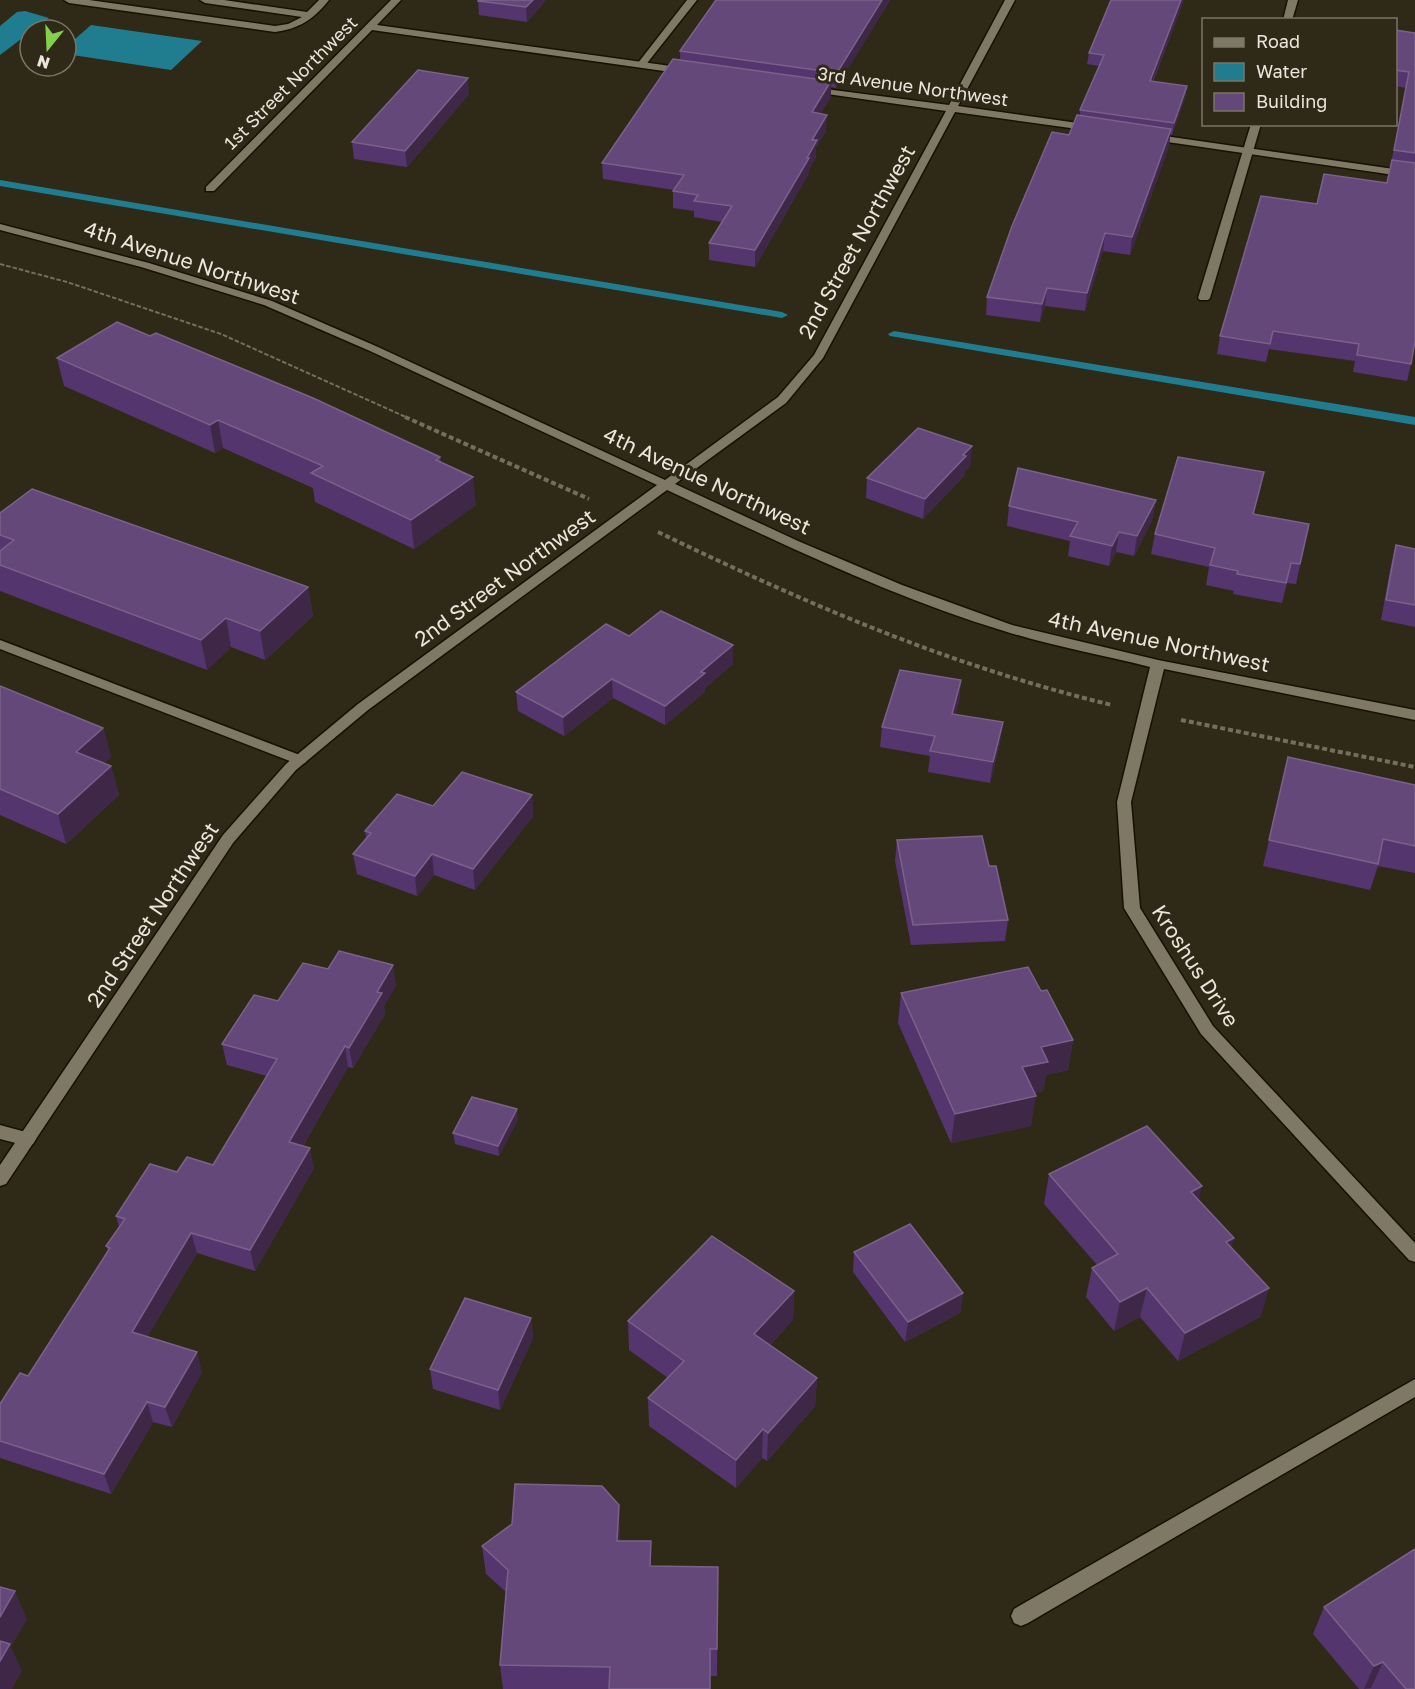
<svg xmlns="http://www.w3.org/2000/svg" width="1415" height="1689" viewBox="0 0 1415 1689" font-family="'Golos Text',sans-serif">
  <style>
    .water { fill: #207d8f }
    .lines { fill: none; stroke-linecap: round; stroke-linejoin: round }
    .stream { fill: #207d8f; fill-rule: evenodd }
    .service-casing { stroke: #171103; stroke-width: 3 }
    .minor-casing { stroke: #171103; stroke-width: 3 }
    .path-far1 { stroke: #746e5f; stroke-width: 2; stroke-dasharray: 4.5 2; stroke-linecap: butt }
    .path { stroke: #746e5f; stroke-width: 4; stroke-dasharray: 5 3; stroke-linecap: butt }
    .service { fill: #7f7864; fill-rule: evenodd }
    .minor { fill: #7f7864; fill-rule: evenodd }
    .wall { fill: #55356e }
    .shaded-wall { fill: #3f2847 }
    .building { fill: #65487a; stroke: #7a6189; stroke-width: 1.5 }
    .labels { text-anchor: middle; stroke-width: 6; stroke-linejoin: round; paint-order: stroke }
    .far-street-label { font-size: 18px; fill: #eae6db; stroke: #2f2918 }
    .street-label { font-size: 21px; fill: #eae6db; stroke: #2f2918 }
  </style>
  <rect width="100%" height="100%" fill="#2f2918"/>
  <g class="water">
    <path d="M25 11 49 18 0 55V26L17 12Z"/>
    <path d="M91 25 202 41 171 70 66 54V47Z"/>
  </g>
  <g class="lines">
    <g class="stream">
      <path d="M0 180 782 312 788 315 782 318 0 186Z"/>
      <path d="M894 331 1415 417V425L890 336 888 334Z"/>
    </g>
    <defs>
      <g id="service">
        <path d="M64 0H89L275 26 288 24 302 17 205 3 200 0H224L307 12 319 0H329C314 19 299 29 275 32L69 3Z"/>
        <path d="M687 0H697L644 67H638V63Z"/>
        <path d="M1288 0H1298L1292 20H1283Z"/>
        <path d="M1251 124H1261L1210 298 1208 300H1200L1198 298Z"/>
        <path d="M0 640 305 757 307 760 305 763H295L0 649Z"/>
        <path d="M0 1125 33 1134 36 1139 33 1144 27 1146 0 1139Z"/>
      </g>
      <g id="minor">
        <path d="M391 0H401L377 25 685 68 690 71 685 74 372 30 214 191H206V187Z"/>
        <path d="M1005 0H1015L958 106 1092 125 1097 128 1092 131 955 112 823 358 786 403 675 484 798 541 902 585 1012 625 1158 660 1415 710V720L1164 669 1131 802 1140 908 1213 1026 1415 1243V1262L1409 1260 1201 1034 1124 908 1117 802 1150 667C1102 655 1052 646 1004 631 888 596 777 541 667 490L368 710 296 770 233 843 6 1184 0 1186V1165L223 835 286 764 358 704 657 485 370 351 264 305 141 267 0 230V224L149 263 272 301 378 347 665 480 778 397 814 355 946 111 813 92 810 91V87L949 105Z"/>
        <path d="M1151 134 1415 172V178L1147 139 1146 137Z"/>
        <path d="M1415 1379V1397L1028 1623 1021 1626 1014 1623 1011 1616 1014 1609Z"/>
      </g>
    </defs>
    <use href="#service" class="service-casing"/>
    <use href="#minor" class="minor-casing"/>
    <path class="path-far1" d="M0 264 67 282 221 334 408 418"/>
    <g class="path">
      <path d="M405 417 589 499"/>
      <path d="M658 532C807 604 950 666 1112 705"/>
      <path d="M1181 720 1415 767"/>
    </g>
    <use href="#service" class="service"/>
    <use href="#minor" class="minor"/>
  </g>
  <g class="wall">
    <path d="M479 0H546L527 22 479 15 478 1Z"/>
    <path d="M890 0 836 88 831 87V97L820 114 826 131 816 147V157L809 170 808 175 755 267 709 260V243L722 222 694 217V211L673 208V191L674 190 603 179 602 163 680 60V51Z"/>
    <path d="M1111 0H1184L1153 82 1187 86 1185 98 1172 135H1170L1169 146 1130 255 1103 251 1085 311 1045 306 1040 322 986 315 987 297 1069 135 1080 116V110L1099 66 1087 64 1089 53Z"/>
    <path d="M1395 30 1415 33V341L1411 364 1407 381 1353 372 1355 361 1269 349 1266 362 1217 354 1220 336 1317 204 1387 183 1406 88 1395 86Z"/>
    <path d="M469 94 407 167 354 159 352 142Z"/>
    <path d="M57 358 440 457 441 462 476 505 414 549 315 502 313 488 223 448 215 453 64 386Z"/>
    <path d="M970 466 965 471 964 476 923 519 866 498 867 478Z"/>
    <path d="M1264 472 1254 514 1309 524 1296 584 1287 583 1282 603 1233 594 1234 591 1206 585 1209 567 1151 554 1155 534Z"/>
    <path d="M1156 500 1152 520 1134 556 1116 552 1109 566 1068 556 1070 541 1007 526 1009 506Z"/>
    <path d="M0 513 308 587 313 616 265 660 231 647 207 670 0 591Z"/>
    <path d="M1396 545 1415 549V627L1381 620 1391 565Z"/>
    <path d="M629 636 733 664 705 688V692L665 725 613 698 564 736 518 711 516 692Z"/>
    <path d="M961 680 959 701 955 714 1000 743 990 783 928 772 930 756 880 747 882 727Z"/>
    <path d="M0 686 103 728 111 757 104 763 111 766 119 795 66 844 0 815Z"/>
    <path d="M1282 783 1415 785V873L1378 866 1370 890 1263 866Z"/>
    <path d="M532 795 533 816 475 890 434 875 417 896 357 874 353 854 366 838 365 831 433 806Z"/>
    <path d="M897 840 989 866 1008 920 1005 941 911 945 895 861Z"/>
    <path d="M396 985 384 1006 385 1014 353 1068 348 1067 303 1146 314 1168 255 1271 197 1253 147 1337 202 1372 172 1427 153 1422 111 1494 0 1458V1404L28 1376 108 1251 106 1246 119 1227 116 1216 177 1172 213 1165 267 1076 227 1065 222 1044 278 1001Z"/>
    <path d="M1041 991 1073 1040 1068 1070 1046 1075 1043 1091 1035 1093 1031 1126 951 1143 898 1023 901 993Z"/>
    <path d="M518 1119 499 1156 455 1144 453 1133Z"/>
    <path d="M1049 1174 1199 1200 1231 1248 1269 1288 1260 1317 1178 1361 1140 1317 1114 1331 1086 1297 1092 1268 1097 1265 1044 1204Z"/>
    <path d="M854 1252 963 1293 960 1313 905 1342 853 1272Z"/>
    <path d="M794 1291 793 1320 770 1345 817 1378 815 1406 767 1461 762 1458 736 1488 649 1426 648 1398 668 1378 629 1350 628 1321Z"/>
    <path d="M531 1318 533 1338 500 1410 433 1389 430 1369Z"/>
    <path d="M620 1533V1541L652 1566 718 1567 717 1676H710V1689H503L500 1665 506 1592 486 1574 482 1546Z"/>
    <path d="M1324 1607 1415 1689H1359L1313 1634Z"/>
  </g>
  <g class="shaded-wall">
    <path d="M533 0H546L527 22 526 7Z"/>
    <path d="M882 0H890L836 88 837 73Z"/>
    <path d="M1181 0H1184L1148 93 1150 81Z"/>
    <path d="M468 78 469 94 407 167 405 151Z"/>
    <path d="M831 81V97L811 129 812 112Z"/>
    <path d="M1187 86 1185 98 1172 135 1174 123Z"/>
    <path d="M827 115 826 131 816 147V157L809 170 808 175 755 267V250L807 158 812 140Z"/>
    <path d="M1171 129 1169 146 1130 255 1132 237Z"/>
    <path d="M1105 233 1103 251 1085 311 1087 293Z"/>
    <path d="M1047 288 1045 306 1040 322 1042 304Z"/>
    <path d="M218 420 223 448 215 453 210 425Z"/>
    <path d="M972 446 970 466 965 471 964 476 923 519 925 499Z"/>
    <path d="M1264 472 1260 492 1249 534 1253 514Z"/>
    <path d="M473 477 476 505 414 549 411 520Z"/>
    <path d="M1156 500 1152 520 1134 556 1137 536Z"/>
    <path d="M1119 532 1116 552 1109 566 1112 546Z"/>
    <path d="M308 587 313 616 265 660 260 631Z"/>
    <path d="M226 618 231 647 207 670 201 640Z"/>
    <path d="M733 645V664L705 688V692L665 725V706L701 672Z"/>
    <path d="M612 679 613 698 564 736 563 717Z"/>
    <path d="M961 680 959 701 950 734 952 714Z"/>
    <path d="M1003 722 1000 743 990 783 993 762Z"/>
    <path d="M103 728 111 757 84 782 76 752Z"/>
    <path d="M111 766 119 795 66 844 58 814Z"/>
    <path d="M532 795 533 816 475 890 473 869Z"/>
    <path d="M432 854 434 875 417 896 415 876Z"/>
    <path d="M393 965 396 985 384 1006 385 1014 353 1068 349 1048 377 992Z"/>
    <path d="M1073 1040 1068 1070 1046 1075 1043 1091 1018 1097 1022 1067 1041 1047Z"/>
    <path d="M345 1046 348 1067 293 1163 289 1142Z"/>
    <path d="M1036 1096 1031 1126 951 1143 955 1114Z"/>
    <path d="M517 1109 518 1119 499 1156 498 1146Z"/>
    <path d="M310 1148 314 1168 255 1271 250 1250Z"/>
    <path d="M1202 1186 1195 1215 1191 1192Z"/>
    <path d="M191 1233 197 1253 138 1352 132 1332Z"/>
    <path d="M1234 1238 1226 1267V1242Z"/>
    <path d="M1147 1288 1140 1317 1114 1331 1120 1302Z"/>
    <path d="M1269 1288 1260 1317 1178 1361 1185 1333Z"/>
    <path d="M794 1291 793 1320 753 1363 754 1334Z"/>
    <path d="M963 1293 960 1313 905 1342 908 1322Z"/>
    <path d="M531 1318 533 1338 500 1410 498 1390Z"/>
    <path d="M197 1352 202 1372 172 1427 165 1407Z"/>
    <path d="M817 1378 815 1406 767 1461 768 1433Z"/>
    <path d="M147 1402 153 1422 111 1494 104 1474Z"/>
    <path d="M763 1429 762 1458 736 1488V1460Z"/>
    <path d="M619 1505 620 1533 619 1568 617 1541Z"/>
    <path d="M15 1591 27 1619 11 1647 22 1671 12 1689H0V1617Z"/>
    <path d="M1383 1662 1371 1688 1364 1689 1374 1666Z"/>
  </g>
  <g class="building">
    <path d="M479 0H533L526 7 478 1Z"/>
    <path d="M716 0H882L837 73 680 51Z"/>
    <path d="M1111 0H1181L1150 81 1187 86 1174 123 1080 110 1104 55 1089 53Z"/>
    <path d="M1395 30 1415 33V153L1394 150 1409 72 1395 70Z"/>
    <path d="M673 59 831 81 812 112 827 115 812 140H817L807 158H809L755 250 709 243 732 206 694 201 698 195 673 191 684 175 602 163Z"/>
    <path d="M418 70 468 78 405 151 352 142Z"/>
    <path d="M1077 115 1171 129 1132 237 1105 233 1087 293 1047 288 1042 304 987 297 1012 226 1052 132 1069 135Z"/>
    <path d="M1392 160 1415 163V341L1411 364 1357 355 1359 344 1273 331 1270 344 1220 336 1261 196 1317 204 1324 174 1387 183Z"/>
    <path d="M117 322 150 336 156 333 313 398 440 457 436 460 473 477 411 520 311 473 323 466 218 420 210 425 57 358Z"/>
    <path d="M918 428 972 446 963 455 966 456 925 499 867 478Z"/>
    <path d="M1178 457 1264 472 1253 514 1309 524 1300 564 1291 563 1286 583 1237 574 1238 571 1210 565 1215 548 1155 534Z"/>
    <path d="M1018 468 1156 500 1137 536 1119 532 1112 546 1070 536 1078 522 1009 506Z"/>
    <path d="M32 489 308 587 260 631 226 618 201 640 0 565V551L14 540 0 535V513Z"/>
    <path d="M1396 545 1415 549V605L1386 600Z"/>
    <path d="M661 611 733 645 701 672 705 673 665 706 612 679 563 717 516 692 606 624 629 636Z"/>
    <path d="M900 670 961 680 952 714 1003 722 993 762 930 751 935 736 882 727Z"/>
    <path d="M0 686 103 728 76 752 111 766 58 814 0 789Z"/>
    <path d="M1288 757 1415 785V846L1383 839 1378 864 1269 840Z"/>
    <path d="M462 772 532 795 473 869 432 854 415 876 353 854 371 833 365 831 397 794 433 806Z"/>
    <path d="M982 836 989 866H996L1008 920 913 925 897 840Z"/>
    <path d="M339 951 393 965 377 992 382 993 349 1048 345 1046 289 1142 310 1148 250 1250 191 1233 132 1332 197 1352 165 1407 147 1402 104 1474 0 1441V1404L20 1373 28 1376 110 1248 106 1246 125 1219 116 1216 150 1164 177 1172 187 1157 213 1165 277 1059 222 1044 254 995 278 1001 303 963 328 969Z"/>
    <path d="M1028 967 1041 991 1047 990 1073 1040 1041 1047 1048 1062 1022 1067 1036 1096 955 1114 901 993Z"/>
    <path d="M472 1097 517 1109 498 1146 453 1133Z"/>
    <path d="M1147 1126 1202 1186 1191 1192 1234 1238 1226 1242 1269 1288 1185 1333 1147 1288 1120 1302 1092 1268 1118 1254 1049 1174Z"/>
    <path d="M910 1224 963 1293 908 1322 854 1252Z"/>
    <path d="M712 1236 794 1291 754 1334 817 1378 768 1433 763 1429 736 1460 648 1398 684 1361 628 1321Z"/>
    <path d="M465 1298 531 1318 498 1390 430 1369Z"/>
    <path d="M515 1484 602 1486 619 1505 617 1541H651L650 1566 718 1567 717 1649H710V1689H609L610 1667 500 1665 508 1570 482 1546 512 1524Z"/>
    <path d="M1415 1549V1689H1406L1383 1662 1374 1666 1324 1607Z"/>
    <path d="M0 1587 15 1591 0 1617Z"/>
    <path d="M0 1641 10 1644 0 1661Z"/>
  </g>
  <g class="labels">
    <g class="far-street-label">
      <text transform="translate(291 83) rotate(-45)" y="6">1st Street Northwest</text>
      <text transform="translate(913 87) rotate(8)" y="6">3rd Avenue Northwest</text>
    </g>
    <g class="street-label">
      <text transform="translate(857 242) rotate(-61)" y="7">2nd Street Northwest</text>
      <text transform="translate(192 263) rotate(18)" y="7">4th Avenue Northwest</text>
      <text transform="translate(707 481) rotate(25)" y="7">4th Avenue Northwest</text>
      <text transform="translate(505 578) rotate(-36)" y="7">2nd Street Northwest</text>
      <text transform="translate(1159 642) rotate(12)" y="7">4th Avenue Northwest</text>
      <text transform="translate(153 915) rotate(-56)" y="7">2nd Street Northwest</text>
      <text transform="translate(1195 966) rotate(57)" y="7">Kroshus Drive</text>
    </g>
  </g>
  <rect x="1202" y="18" width="195" height="108" fill="#2f2918" stroke="#7a7566" stroke-width="1.5"/>
  <rect x="1214" y="38" width="30" height="9" fill="#7f7864" stroke="#7a7566" stroke-width="1.5"/>
  <text x="1256" y="48" font-size="18" fill="#eae6db">Road</text>
  <rect x="1214" y="63" width="30" height="18" fill="#207d8f" stroke="#7a7566" stroke-width="1.5"/>
  <text x="1256" y="78" font-size="18" fill="#eae6db">Water</text>
  <rect x="1214" y="93" width="30" height="18" fill="#65487a" stroke="#7a7566" stroke-width="1.5"/>
  <text x="1256" y="108" font-size="18" fill="#eae6db">Building</text>
  <g transform="translate(48 48) rotate(198)"><circle r="28" fill="#2f2918" stroke="#7a7566" stroke-width="1.5"/>
  <path d="M0-4.5L10 22L0 15L-10 22Z" fill="#85cf4d"/>
  <text y="-9" font-size="16" font-weight="bold" text-anchor="middle" fill="#eae6db">N</text>
  </g>
</svg>
